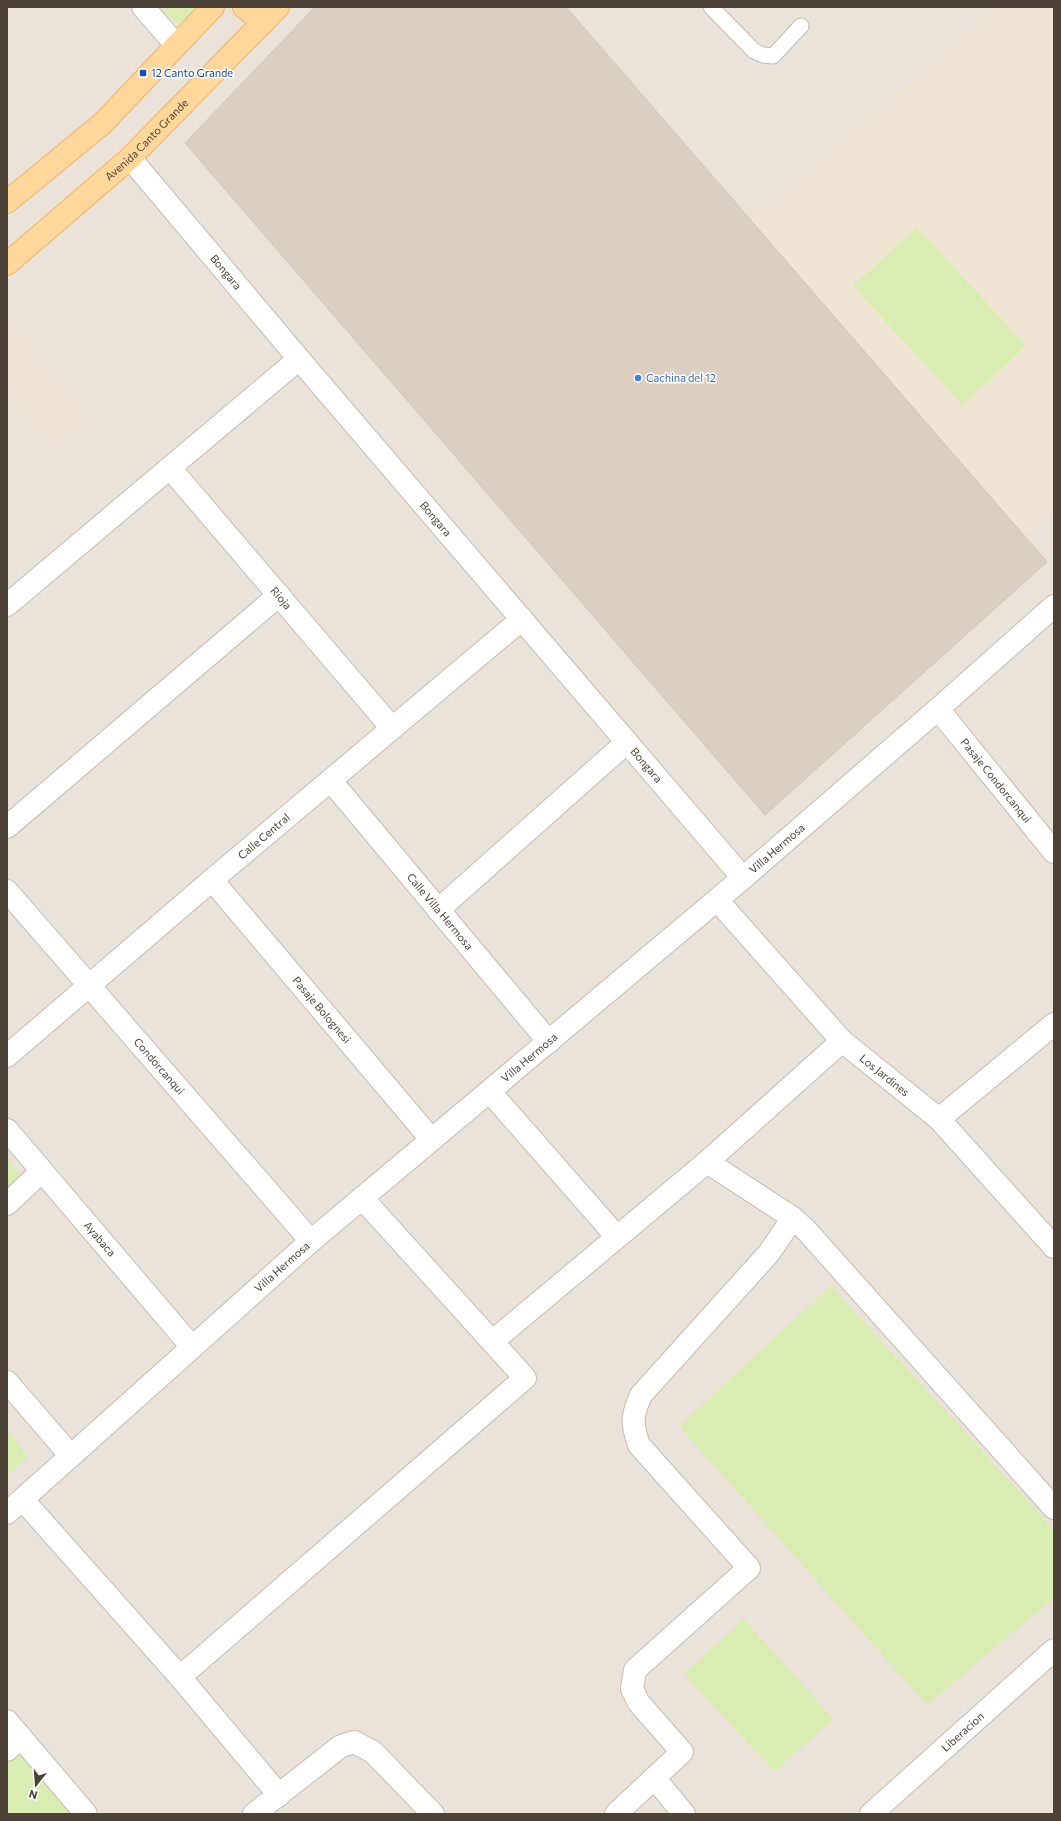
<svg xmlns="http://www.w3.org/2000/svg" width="1061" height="1821" viewBox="0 0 1061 1821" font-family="Commissioner,sans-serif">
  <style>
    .residential { fill: #ebe3d9 }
    .education { fill: #f0e5d4 }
    .green { fill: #d9edb2 }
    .building { fill: #dccfc2; stroke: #d5c3b2 }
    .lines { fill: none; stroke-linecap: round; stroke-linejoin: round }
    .service-casing { stroke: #c6bbaf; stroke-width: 17 }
    .minor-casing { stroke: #c6bbaf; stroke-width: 24 }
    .primary-casing { stroke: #edb463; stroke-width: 24 }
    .service { stroke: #fff; stroke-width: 15 }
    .minor { stroke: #fff; stroke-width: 22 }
    .primary { stroke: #ffd79b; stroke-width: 22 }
    .transit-dot { fill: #1a4fb4; stroke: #fff; stroke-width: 1.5 }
    .shop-dot { fill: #3f7fe0; stroke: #fff; stroke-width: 1.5 }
    .labels { text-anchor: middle; stroke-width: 3; stroke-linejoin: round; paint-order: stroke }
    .transit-label { font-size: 11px; fill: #164399; stroke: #fff; text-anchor: start }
    .street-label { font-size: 11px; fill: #4c4238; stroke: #fff }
    .shop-label { font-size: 11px; fill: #366cbe; stroke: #fff; text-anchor: start }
  </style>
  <rect width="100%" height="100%" fill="#f6f2eb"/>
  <rect class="residential" x="7" y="7" width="1047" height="1807"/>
  <g class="education">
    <path d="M997 7H1054V513L1025 536 750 220Z"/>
    <path d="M7 320 92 418 55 448 7 391Z"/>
  </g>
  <g class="green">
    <path d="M161 7H198L180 26Z"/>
    <path d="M917 227 1026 346 962 405 853 286Z"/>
    <path d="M7 1158 22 1177 7 1190Z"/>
    <path d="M831 1286 1054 1530V1598L927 1705 679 1426Z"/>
    <path d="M7 1430 28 1457 7 1476Z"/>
    <path d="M744 1619 833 1719 775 1772 684 1674Z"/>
    <path d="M22 1749 75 1814H7V1763Z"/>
  </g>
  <path class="building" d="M315 7H566L1047 562 765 815 185 143Z"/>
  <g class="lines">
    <defs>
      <path id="service" d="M711 7 754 51 763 55 773 56 801 26"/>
      <g id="minor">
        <path d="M143 7 176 45"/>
        <path id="s1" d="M130 158 299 359 743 878"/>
        <path id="s2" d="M170 468 392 728"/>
        <path d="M7 605 299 359"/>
        <path id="s3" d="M938 709 1054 852"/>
        <path id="s4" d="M331 781 549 1042"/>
        <path d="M7 827 279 595"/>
        <path id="s5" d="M212 880 431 1139"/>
        <path id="s6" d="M7 891 311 1241"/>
        <path id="s7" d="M717 900 842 1041 939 1119 1054 1247"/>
        <path d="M438 910 627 742"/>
        <path id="s8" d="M7 1056 212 880 522 619"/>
        <path d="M490 1092 617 1237"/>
        <path d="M939 1119 1054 1024"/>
        <path id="s9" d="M7 1130 192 1347"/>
        <path d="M707 1162 793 1218 806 1230 1054 1508"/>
        <path d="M7 1204 42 1171"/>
        <path d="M493 1341 707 1162 842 1041"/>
        <path d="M7 1382 71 1456"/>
        <path d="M23 1500 180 1677 279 1795"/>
        <path id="s10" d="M7 1513 311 1241 743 878 938 709 1054 606"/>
        <path d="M180 1677 525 1378 362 1198"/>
        <path d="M7 1721 86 1814"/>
        <path d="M7 1750 21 1737"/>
        <path d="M655 1779 684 1814"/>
        <path d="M254 1814 341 1746 354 1742 373 1752 433 1814"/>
        <path d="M616 1814 682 1752 639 1703 632 1689 635 1670 749 1568 639 1445C631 1422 632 1416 641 1395L769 1253 793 1218"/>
        <path id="s11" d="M871 1814 1054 1650"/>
      </g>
      <g id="primary">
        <path d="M244 7 263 23"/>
        <path d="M7 202 103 123 213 7"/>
        <path id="s12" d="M7 264 130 158 278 7"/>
      </g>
    </defs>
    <use href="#service" class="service-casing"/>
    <use href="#minor" class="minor-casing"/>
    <use href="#primary" class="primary-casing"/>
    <use href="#service" class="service"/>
    <use href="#minor" class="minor"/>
    <use href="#primary" class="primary"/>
  </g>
  <rect class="transit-dot" x="139" y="69" width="8" height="8" rx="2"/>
  <circle class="shop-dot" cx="638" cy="378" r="4"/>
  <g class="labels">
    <g class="transit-label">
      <text x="151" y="77">12 Canto Grande</text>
    </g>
    <g class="street-label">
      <text dy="4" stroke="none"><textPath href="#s12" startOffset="187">Avenida Canto Grande</textPath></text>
      <text dy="4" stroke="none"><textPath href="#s1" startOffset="149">Bongara</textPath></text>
      <text dy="4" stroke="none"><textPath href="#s1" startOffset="473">Bongara</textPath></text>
      <text dy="4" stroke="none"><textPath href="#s2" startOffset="171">Rioja</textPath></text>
      <text dy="4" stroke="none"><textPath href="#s1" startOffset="797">Bongara</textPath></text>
      <text dy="4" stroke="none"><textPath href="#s3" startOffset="92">Pasaje Condorcanqui</textPath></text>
      <text dy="4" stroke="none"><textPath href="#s8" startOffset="338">Calle Central</textPath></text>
      <text dy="4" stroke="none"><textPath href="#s10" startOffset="1017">Villa Hermosa</textPath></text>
      <text dy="4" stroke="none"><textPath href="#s4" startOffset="170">Calle Villa Hermosa</textPath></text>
      <text dy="4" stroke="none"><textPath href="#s5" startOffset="170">Pasaje Bolognesi</textPath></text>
      <text dy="4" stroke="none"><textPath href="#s10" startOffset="693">Villa Hermosa</textPath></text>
      <text dy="4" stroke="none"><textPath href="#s6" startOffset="232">Condorcanqui</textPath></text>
      <text dy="4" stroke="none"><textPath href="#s7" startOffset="243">Los Jardines</textPath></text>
      <text dy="4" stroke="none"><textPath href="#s9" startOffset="143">Ayabaca</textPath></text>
      <text dy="4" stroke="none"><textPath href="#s10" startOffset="369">Villa Hermosa</textPath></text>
      <text dy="4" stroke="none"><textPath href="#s11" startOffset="123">Liberacion</textPath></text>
    </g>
    <g class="shop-label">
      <text x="646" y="382">Cachina del 12</text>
    </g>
  </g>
  <rect width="1061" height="1821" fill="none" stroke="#4c4238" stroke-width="16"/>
  <g transform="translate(36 1785) rotate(197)" stroke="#ffffff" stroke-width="3" paint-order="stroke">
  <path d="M0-3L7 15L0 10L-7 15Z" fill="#4c4238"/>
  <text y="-6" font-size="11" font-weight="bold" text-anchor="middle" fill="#4c4238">N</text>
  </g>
</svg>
